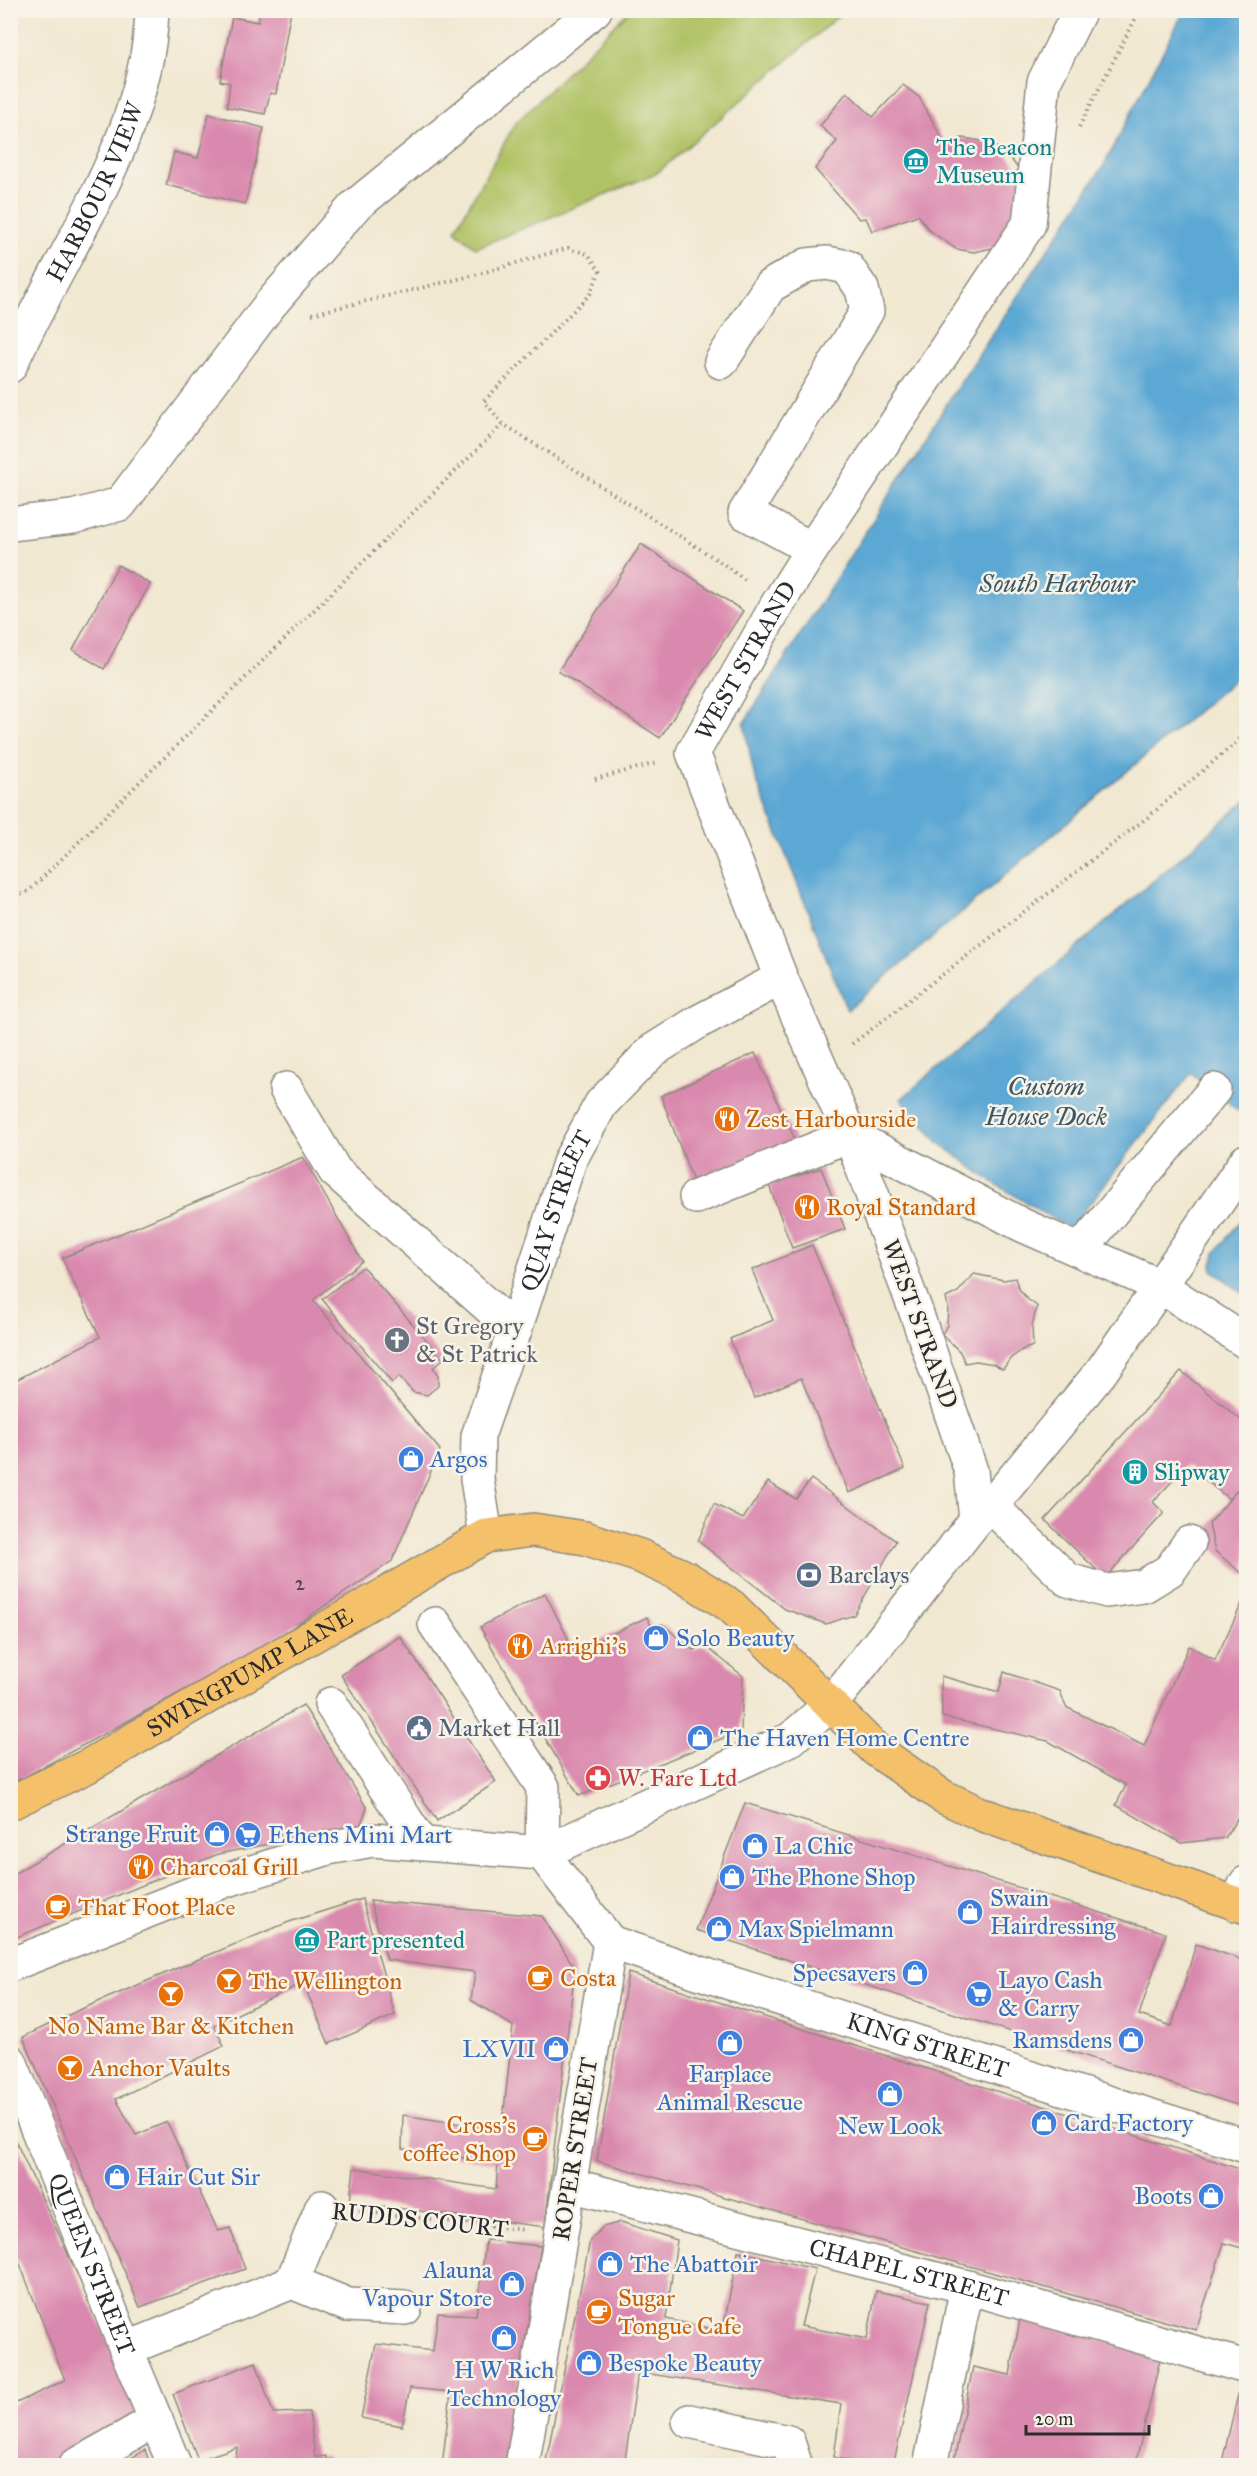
<svg xmlns="http://www.w3.org/2000/svg" width="1257" height="2476" viewBox="0 0 1257 2476" font-family="'IM FELL Great Primer',serif">
  <style>
    .green { fill: #b0c265; stroke: #6e7648; stroke-width: 1.5 }
    .water { fill: #5ba8d4; stroke: #436a80; stroke-width: 1.5 }
    .building { fill: #da89ae }
    .lines { fill: none; stroke-linecap: round; stroke-linejoin: round }
    .minor-casing { stroke: #8e8a7e; stroke-width: 36 }
    .major-casing { stroke: #8e8a7e; stroke-width: 36 }
    .path { stroke: #8e8a7e; stroke-width: 4; stroke-dasharray: 1.5 4.5; stroke-linecap: butt }
    .minor { stroke: #fff; stroke-width: 33 }
    .major { stroke: #f4c16a; stroke-width: 33 }
    .labels { text-anchor: middle; stroke-width: 5; stroke-linejoin: round; paint-order: stroke }
    .number-label { font-size: 21px; fill: #57424c }
    .culture-label { font-size: 24px; fill: #0d838f; stroke: #f7f3e8; text-anchor: start }
    .street-label { font-size: 24px; fill: #2b2b2b; stroke: #f7f3e8 }
    .food-label { font-size: 24px; fill: #c56008; stroke: #f7f3e8; text-anchor: start }
    .worship-label { font-size: 24px; fill: #5b616d; stroke: #f7f3e8; text-anchor: start }
    .shop-label { font-size: 24px; fill: #366cbe; stroke: #f7f3e8; text-anchor: start }
    .service-label { font-size: 24px; fill: #4e5e75; stroke: #f7f3e8; text-anchor: start }
    .health-label { font-size: 24px; fill: #be3a42; stroke: #f7f3e8; text-anchor: start }
    .water-label { font-size: 26px; font-style: italic; fill: #3c5766; stroke: #f7f3e8 }
  </style>
  <rect width="100%" height="100%" fill="#f7f3e8"/>
  <filter id="ink" filterUnits="userSpaceOnUse"><feTurbulence type="fractalNoise" baseFrequency=".0167" numOctaves="2"/><feDisplacementMap in="SourceGraphic" scale="12" xChannelSelector="R" yChannelSelector="G"/><feConvolveMatrix kernelMatrix="1 2 1 2 8 2 1 2 1" color-interpolation-filters="sRGB"/></filter>
  <filter id="wash" filterUnits="userSpaceOnUse"><feTurbulence type="fractalNoise" baseFrequency=".008" numOctaves="4" result="noise"/><feDisplacementMap in="SourceGraphic" scale="24" xChannelSelector="R" yChannelSelector="G"/><feGaussianBlur stdDeviation="1.35" result="paint"/><feColorMatrix in="noise" values="0 0 0 0 0 0 0 0 0 0 0 0 0 0 0 0 0 1.4 0 .05"/><feComposite in="paint" operator="in"/></filter>
  <g filter="url(#wash)">
    <rect width="100%" height="100%" fill="#f1e8d1"/>
    <path class="green" d="M630 10 844 11 657 173 476 248 455 230 515 124Z"/>
    <g class="water">
      <path d="M1184 11H1246V670L847 1010 754 774 744 723 957 388 1104 165Z"/>
      <path d="M1246 801V1117L1191 1073 1070 1229 989 1180 938 1142 901 1099Z"/>
      <path d="M1246 1214V1296L1211 1269 1215 1253Z"/>
    </g>
    <g id="blocks">
      <g class="building">
        <path d="M260 10H291L276 94 270 93 265 114 227 107 230 83 220 81 232 17 258 22Z"/>
        <path d="M903 85 919 97 945 144 962 138 988 142 1007 154 1020 171 1028 189 1001 246 974 252 956 249 929 230 918 215 872 231 866 218 859 219 815 169 837 141 820 126 847 92 873 117Z"/>
        <path d="M209 114 264 128 245 204 166 185 174 152 198 158Z"/>
        <path d="M641 544 743 611 660 738 558 671Z"/>
        <path d="M118 565 150 584 104 669 73 650Z"/>
        <path d="M755 1053 796 1142 693 1181 661 1096Z"/>
        <path d="M303 1157 362 1261 313 1300 440 1450 392 1561 260 1649 10 1785V1383L100 1337 62 1258Z"/>
        <path d="M821 1168 845 1229 792 1248 769 1185Z"/>
        <path d="M812 1245 905 1469 849 1493 801 1378 754 1398 730 1339 773 1320 752 1270Z"/>
        <path d="M363 1267 443 1359 433 1368 438 1375V1386L427 1395 413 1392 399 1377 392 1383 322 1299Z"/>
        <path d="M974 1274 1004 1280 1015 1278 1019 1289 1027 1299 1037 1306 1032 1326 1033 1346 1022 1350 1011 1358 1003 1369 994 1364 976 1361 965 1363 960 1352 942 1334 947 1325 948 1308 946 1298 958 1292Z"/>
        <path d="M1181 1371 1246 1424V1577L1215 1551 1209 1524 1238 1489 1229 1499 1187 1465 1153 1502 1164 1513 1105 1578 1045 1520Z"/>
        <path d="M811 1479 896 1541 854 1615 826 1624 785 1609 698 1541 714 1504 743 1519 768 1482 796 1499Z"/>
        <path d="M545 1593 575 1652 647 1617 652 1628 662 1624 693 1650 704 1645 743 1676 741 1731 579 1796 480 1627Z"/>
        <path d="M1246 1595V1804L1225 1838 1181 1843 1116 1805 1126 1785 1048 1741 942 1717 941 1676 999 1692 1004 1672 1060 1691 1066 1707 1144 1746 1189 1646 1215 1660Z"/>
        <path d="M400 1636 496 1782 437 1821 341 1675Z"/>
        <path d="M303 1705 367 1808 360 1826 218 1854 10 1940V1876Z"/>
        <path d="M745 1803 1166 1933 1139 2015 1172 2026 1196 1944 1246 1961V2108L696 1930Z"/>
        <path d="M362 1899 395 2015 329 2044 303 1983 214 2025 224 2046 116 2099 136 2135 167 2122 218 2231 230 2228 245 2269 140 2307 23 2037 77 2011 187 1964 289 1922Z"/>
        <path d="M370 1901 542 1916 575 1968 545 2227 350 2202 354 2168 496 2189 498 2163 402 2149 403 2115 502 2130 513 2026 471 2000 475 1972 387 1960Z"/>
        <path d="M628 1973 1246 2171V2249L1224 2243 1196 2330 597 2161Z"/>
        <path d="M10 2129 142 2414 49 2466H10V2406L65 2380 18 2259 10 2263Z"/>
        <path d="M621 2222 677 2240 666 2319 723 2331 738 2251 815 2269 801 2326 867 2339 876 2291 930 2302 893 2466H868L834 2457 841 2404 638 2372 624 2466H545L590 2240 603 2227Z"/>
        <path d="M486 2240 541 2246 505 2466H442L451 2392 410 2388 402 2426 361 2418 376 2344 433 2351 438 2313 476 2315Z"/>
        <path d="M1020 2319 1161 2355 1135 2466H953L973 2367 1010 2375Z"/>
        <path d="M256 2362 273 2413 309 2412 315 2457 326 2456V2466H235L237 2447 198 2460 173 2394Z"/>
        <path d="M1240 2387 1246 2389V2466H1221Z"/>
        <path d="M145 2450 151 2466H117Z"/>
      </g>
    </g>
  </g>
  <g filter="url(#ink)">
    <use href="#blocks" fill-opacity="0" stroke="#8e8a7e" stroke-width="1.5"/>
    <g class="lines">
      <defs>
        <g id="minor">
          <path d="M721 362 770 286 807 265 827 263 847 267 862 289 867 311 745 513 812 549"/>
          <path id="s1" d="M10 366C60 253 148 137 152 10"/>
          <path d="M10 524 73 517 120 504 268 307 354 207 595 10"/>
          <path d="M286 1089 335 1171 515 1330"/>
          <path d="M850 1135 1022 1225 1160 1286 1246 1342"/>
          <path d="M696 1197 850 1135"/>
          <path d="M1080 1250 1214 1090"/>
          <path d="M991 1506 1068 1580 1107 1591 1144 1586 1170 1570 1189 1543"/>
          <path id="s2" d="M976 1520 971 1471 915 1309 850 1135 781 978 693 753 778 603 812 549 1029 224 1044 82 1080 10"/>
          <path id="s3" d="M486 1536 477 1479 478 1436 515 1330 570 1160 601 1104 652 1051 698 1022 781 978"/>
          <path d="M435 1624 543 1787 542 1853 610 1942 522 2466"/>
          <path d="M331 1704 421 1843"/>
          <path d="M1236 1904 1246 1883"/>
          <path id="s4" d="M610 1942 724 1981 1246 2146"/>
          <path d="M10 1965 224 1881 328 1848 373 1840 542 1853 791 1739 831 1704 976 1520 991 1506 1101 1372 1246 1161"/>
          <path id="s5" d="M10 2061 126 2349 175 2466"/>
          <path id="s6" d="M570 2185 967 2287 1246 2367"/>
          <path d="M292 2282 348 2305 405 2308"/>
          <path d="M126 2349 292 2282 322 2207"/>
          <path d="M689 2421 788 2442 796 2466"/>
          <path d="M75 2466 156 2420"/>
          <path d="M930 2466 967 2287"/>
        </g>
        <g id="major">
          <path id="s7" d="M10 1803 86 1767 486 1536 533 1530 585 1538 640 1556 685 1577 731 1606 876 1750 942 1796 983 1815 1246 1907"/>
        </g>
      </defs>
      <use href="#minor" class="minor-casing"/>
      <use href="#major" class="major-casing"/>
      <g class="path">
        <path d="M1079 127 1140 10"/>
        <path d="M312 314 475 275 568 248 588 254 600 271 590 294 484 401 503 424 719 561 748 582"/>
        <path d="M595 779 657 763"/>
        <path d="M10 899 29 891 503 424"/>
        <path d="M852 1044 1148 817 1246 734"/>
        <path d="M359 2211 525 2230"/>
      </g>
      <use href="#minor" class="minor"/>
      <use href="#major" class="major"/>
    </g>
  </g>
  <defs>
    <symbol id="museum-disc" viewBox="-11 -11 22 22"><circle r="9.5" fill="#0f9aa8" stroke="#f7f3e8"/><path d="M0-6L6-3V-2H-6V-3ZM-5-1h2V3h-2ZM-1-1h2V3h-2ZM3-1h2V3H3ZM-6 4H6V6H-6Z" fill="#fff"/></symbol>
    <symbol id="restaurant-disc" viewBox="-11 -11 22 22"><circle r="9.5" fill="#e8710a" stroke="#f7f3e8"/><path d="M-5-6h1v4h1v-4h1v4h1v-4h1v5L-1.5 .5V6h-2V.5L-5-1ZM5-6V6H3V1.5H1.5Q1.5-4 5-6Z" fill="#fff"/></symbol>
    <symbol id="church-disc" viewBox="-11 -11 22 22"><circle r="9.5" fill="#6b7280" stroke="#f7f3e8"/><path d="M-1.2-6h2.4v3.5h3.3v2.4h-3.3V6h-2.4V-.1h-3.3v-2.4h3.3Z" fill="#fff"/></symbol>
    <symbol id="shop-disc" viewBox="-11 -11 22 22"><circle r="9.5" fill="#3f7fe0" stroke="#f7f3e8"/><path d="M-5-2.5h2.3a2.7 3.5 0 0 1 5.4 0H5L5.5 6h-11ZM-1.5-2.5h3a1.5 2.3 0 0 0-3 0Z" fill="#fff"/></symbol>
    <symbol id="building-disc" viewBox="-11 -11 22 22"><circle r="9.5" fill="#0f9aa8" stroke="#f7f3e8"/><path d="M-4-6H4V6H1V3H-1V6H-4ZM-2.5-4.3h1.7v1.8h-1.7ZM.8-4.3h1.7v1.8H.8ZM-2.5-1h1.7V.8h-1.7ZM.8-1h1.7V.8H.8Z" fill="#fff"/></symbol>
    <symbol id="bank-disc" viewBox="-11 -11 22 22"><circle r="9.5" fill="#5c6f8a" stroke="#f7f3e8"/><path d="M-6-4H6V4H-6ZM0-2.3a2.3 2.3 0 1 0 0 4.6a2.3 2.3 0 1 0 0-4.6Z" fill="#fff"/></symbol>
    <symbol id="civic-disc" viewBox="-11 -11 22 22"><circle r="9.5" fill="#5c6f8a" stroke="#f7f3e8"/><path d="M-.6-6.5H3V-4.5H.6V-3L4-1V1h2V6H-6V1h2V-1L-.6-3ZM-1.2 2.5V6h2.4V2.5Z" fill="#fff"/></symbol>
    <symbol id="pharmacy-disc" viewBox="-11 -11 22 22"><circle r="9.5" fill="#e0444e" stroke="#f7f3e8"/><path d="M-2-6h4v4h4v4h-4v4h-4v-4h-4v-4h4Z" fill="#fff"/></symbol>
    <symbol id="supermarket-disc" viewBox="-11 -11 22 22"><circle r="9.5" fill="#3f7fe0" stroke="#f7f3e8"/><path d="M-6-5.5h2.5l.6 2H6L4.5 2H-2.5L-4.4-4H-6ZM-1.5 3.2a1.3 1.3 0 1 0 .1 0ZM3 3.2a1.3 1.3 0 1 0 .1 0Z" fill="#fff"/></symbol>
    <symbol id="cafe-disc" viewBox="-11 -11 22 22"><circle r="9.5" fill="#e8710a" stroke="#f7f3e8"/><path d="M-5.5-4.5H6V0H3Q3 3.5 0 3.5H-2.5Q-5.5 3.5-5.5 0ZM3-3.2v2h1.7v-2ZM-6 4.5H4V6H-6Z" fill="#fff"/></symbol>
    <symbol id="bar-disc" viewBox="-11 -11 22 22"><circle r="9.5" fill="#e8710a" stroke="#f7f3e8"/><path d="M-6-5H6L.8 .8V4.5H3.5V6h-7V4.5H-.8V.8Z" fill="#fff"/></symbol>
  </defs>
  <g fill-rule="evenodd">
    <use href="#museum-disc" x="901" y="146" width="30" height="30"/>
    <use href="#restaurant-disc" x="712" y="1104" width="30" height="30"/>
    <use href="#restaurant-disc" x="792" y="1192" width="30" height="30"/>
    <use href="#church-disc" x="382" y="1325" width="30" height="30"/>
    <use href="#shop-disc" x="396" y="1444" width="30" height="30"/>
    <use href="#building-disc" x="1120" y="1457" width="30" height="30"/>
    <use href="#bank-disc" x="794" y="1560" width="30" height="30"/>
    <use href="#shop-disc" x="641" y="1623" width="30" height="30"/>
    <use href="#restaurant-disc" x="505" y="1631" width="30" height="30"/>
    <use href="#civic-disc" x="404" y="1713" width="30" height="30"/>
    <use href="#shop-disc" x="685" y="1723" width="30" height="30"/>
    <use href="#pharmacy-disc" x="583" y="1763" width="30" height="30"/>
    <use href="#shop-disc" x="202" y="1819" width="30" height="30"/>
    <use href="#supermarket-disc" x="233" y="1820" width="30" height="30"/>
    <use href="#shop-disc" x="740" y="1831" width="30" height="30"/>
    <use href="#restaurant-disc" x="126" y="1852" width="30" height="30"/>
    <use href="#shop-disc" x="717" y="1862" width="30" height="30"/>
    <use href="#cafe-disc" x="43" y="1892" width="30" height="30"/>
    <use href="#shop-disc" x="955" y="1897" width="30" height="30"/>
    <use href="#shop-disc" x="704" y="1914" width="30" height="30"/>
    <use href="#museum-disc" x="292" y="1925" width="30" height="30"/>
    <use href="#shop-disc" x="900" y="1958" width="30" height="30"/>
    <use href="#cafe-disc" x="525" y="1963" width="30" height="30"/>
    <use href="#bar-disc" x="214" y="1966" width="30" height="30"/>
    <use href="#bar-disc" x="156" y="1979" width="30" height="30"/>
    <use href="#supermarket-disc" x="964" y="1979" width="30" height="30"/>
    <use href="#shop-disc" x="1116" y="2025" width="30" height="30"/>
    <use href="#shop-disc" x="715" y="2028" width="30" height="30"/>
    <use href="#shop-disc" x="541" y="2034" width="30" height="30"/>
    <use href="#bar-disc" x="55" y="2053" width="30" height="30"/>
    <use href="#shop-disc" x="875" y="2079" width="30" height="30"/>
    <use href="#shop-disc" x="1029" y="2108" width="30" height="30"/>
    <use href="#cafe-disc" x="520" y="2124" width="30" height="30"/>
    <use href="#shop-disc" x="102" y="2162" width="30" height="30"/>
    <use href="#shop-disc" x="1196" y="2181" width="30" height="30"/>
    <use href="#shop-disc" x="595" y="2249" width="30" height="30"/>
    <use href="#shop-disc" x="497" y="2269" width="30" height="30"/>
    <use href="#cafe-disc" x="584" y="2297" width="30" height="30"/>
    <use href="#shop-disc" x="489" y="2323" width="30" height="30"/>
    <use href="#shop-disc" x="574" y="2348" width="30" height="30"/>
  </g>
  <g class="labels">
    <g class="number-label">
      <text x="300" y="1590">2</text>
    </g>
    <g class="culture-label">
      <text x="936" y="155">The Beacon<tspan x="936" dy="28">Museum</tspan></text>
      <text x="1154" y="1480">Slipway</text>
      <text x="326" y="1948">Part presented</text>
    </g>
    <g class="street-label">
      <text dy="8" stroke="none"><textPath href="#s1" startOffset="194">HARBOUR VIEW</textPath></text>
      <text dy="8" stroke="none"><textPath href="#s2" startOffset="926">WEST STRAND</textPath></text>
      <text dy="8" stroke="none"><textPath href="#s3" startOffset="339">QUAY STREET</textPath></text>
      <text transform="translate(920 1324) rotate(70)" y="8">WEST STRAND</text>
      <text dy="8" stroke="none"><textPath href="#s7" startOffset="273">SWINGPUMP LANE</textPath></text>
      <text dy="8" stroke="none"><textPath href="#s4" startOffset="334">KING STREET</textPath></text>
      <text transform="translate(575 2149) rotate(-81)" y="8">ROPER STREET</text>
      <text transform="translate(420 2220) rotate(6)" y="8">RUDDS COURT</text>
      <text dy="8" stroke="none"><textPath href="#s5" startOffset="219">QUEEN STREET</textPath></text>
      <text dy="8" stroke="none"><textPath href="#s6" startOffset="350">CHAPEL STREET</textPath></text>
    </g>
    <g class="food-label">
      <text x="746" y="1127">Zest Harbourside</text>
      <text x="826" y="1215">Royal Standard</text>
      <text x="540" y="1654">Arrighi's</text>
      <text x="160" y="1875">Charcoal Grill</text>
      <text x="78" y="1915">That Foot Place</text>
      <text x="560" y="1986">Costa</text>
      <text x="248" y="1989">The Wellington</text>
      <text x="171" y="2034" text-anchor="middle">No Name Bar &amp; Kitchen</text>
      <text x="90" y="2076">Anchor Vaults</text>
      <text x="516" y="2133" text-anchor="end">Cross's<tspan x="516" dy="28">coffee Shop</tspan></text>
      <text x="618" y="2306">Sugar<tspan x="618" dy="28">Tongue Cafe</tspan></text>
    </g>
    <g class="worship-label">
      <text x="416" y="1334">St Gregory<tspan x="416" dy="28">&amp; St Patrick</tspan></text>
    </g>
    <g class="shop-label">
      <text x="430" y="1467">Argos</text>
      <text x="676" y="1646">Solo Beauty</text>
      <text x="720" y="1746">The Haven Home Centre</text>
      <text x="198" y="1842" text-anchor="end">Strange Fruit</text>
      <text x="268" y="1843">Ethens Mini Mart</text>
      <text x="774" y="1854">La Chic</text>
      <text x="752" y="1885">The Phone Shop</text>
      <text x="990" y="1906">Swain<tspan x="990" dy="28">Hairdressing</tspan></text>
      <text x="738" y="1937">Max Spielmann</text>
      <text x="896" y="1981" text-anchor="end">Specsavers</text>
      <text x="998" y="1988">Layo Cash<tspan x="998" dy="28">&amp; Carry</tspan></text>
      <text x="1112" y="2048" text-anchor="end">Ramsdens</text>
      <text x="536" y="2057" text-anchor="end">LXVII</text>
      <text x="730" y="2082" text-anchor="middle">Farplace<tspan x="730" dy="28">Animal Rescue</tspan></text>
      <text x="1064" y="2131">Card Factory</text>
      <text x="890" y="2134" text-anchor="middle">New Look</text>
      <text x="136" y="2185">Hair Cut Sir</text>
      <text x="1192" y="2204" text-anchor="end">Boots</text>
      <text x="630" y="2272">The Abattoir</text>
      <text x="492" y="2278" text-anchor="end">Alauna<tspan x="492" dy="28">Vapour Store</tspan></text>
      <text x="608" y="2371">Bespoke Beauty</text>
      <text x="504" y="2378" text-anchor="middle">H W Rich<tspan x="504" dy="28">Technology</tspan></text>
    </g>
    <g class="service-label">
      <text x="828" y="1583">Barclays</text>
      <text x="438" y="1736">Market Hall</text>
    </g>
    <g class="health-label">
      <text x="618" y="1786">W. Fare Ltd</text>
    </g>
    <g class="water-label">
      <text x="1057" y="592">South Harbour</text>
      <text x="1046" y="1095">Custom<tspan x="1046" dy="30">House Dock</tspan></text>
    </g>
  </g>
  <rect width="1257" height="2476" fill="none" stroke="#f7f3e8" stroke-width="36"/>
  <path d="M1026 2425v9h123v-9" fill="none" stroke="#2b2b2b" stroke-width="3"/>
  <text x="1035" y="2425" font-size="18" fill="#2b2b2b" stroke="#f7f3e8" stroke-width="4.5" paint-order="stroke">20 m</text>
</svg>
